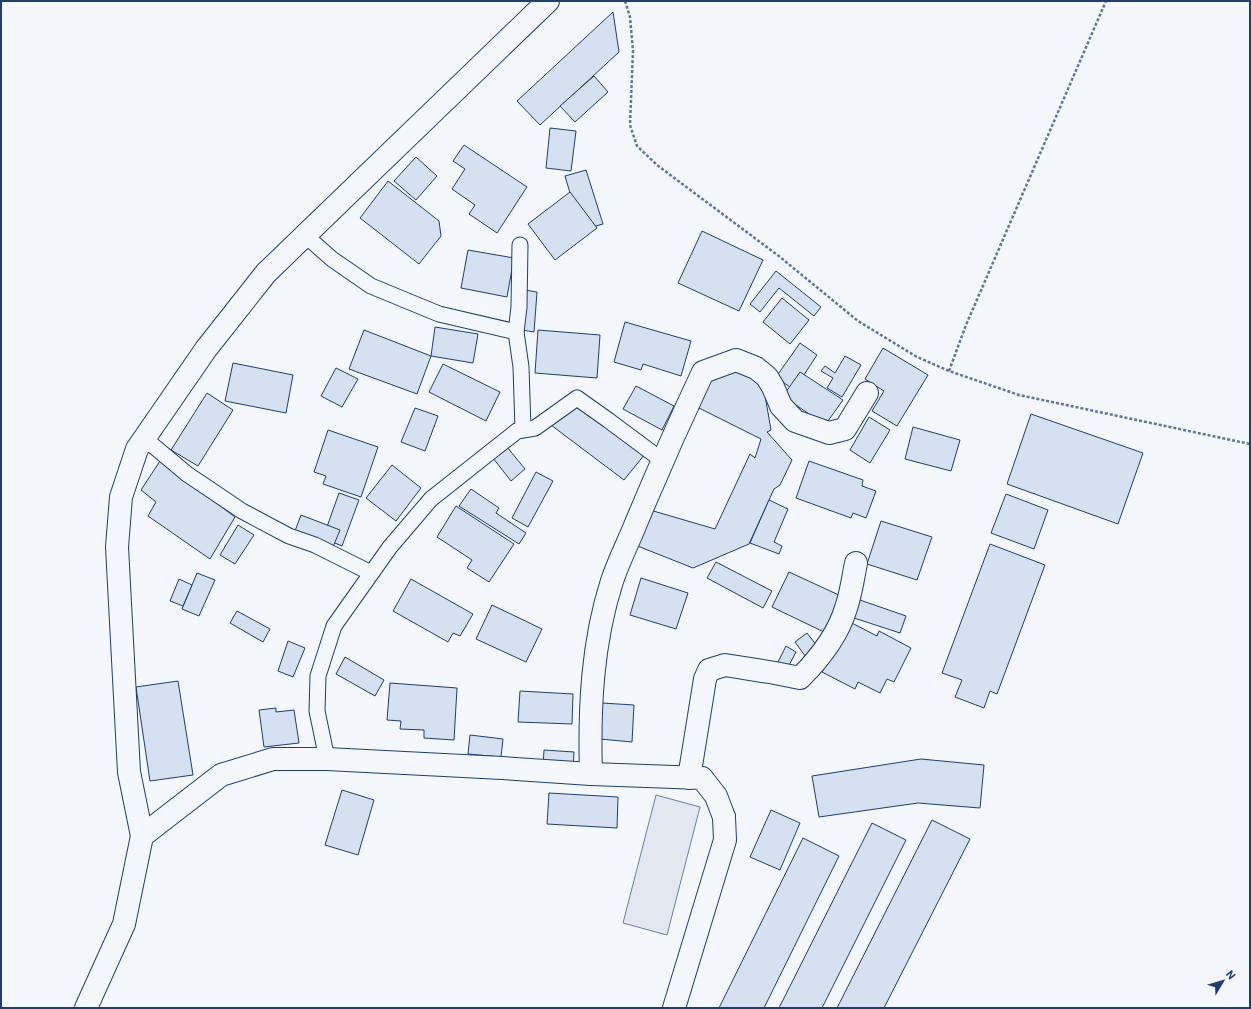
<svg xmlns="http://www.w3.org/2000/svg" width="1251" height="1009" viewBox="0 0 1251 1009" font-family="Roboto,sans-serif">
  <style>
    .parking { fill: #e3e8f0; stroke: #687fa3 }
    .building { fill: #d5e0f0; stroke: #1d3f73 }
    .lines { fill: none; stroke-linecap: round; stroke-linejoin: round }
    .service-casing { stroke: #1d3f73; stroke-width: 17 }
    .minor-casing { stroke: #1d3f73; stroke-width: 24 }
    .tertiary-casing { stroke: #1d3f73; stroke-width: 24 }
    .path { stroke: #5e769c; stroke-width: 2.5; stroke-dasharray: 3 2; stroke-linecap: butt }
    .service { stroke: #f4f7fb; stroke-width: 15 }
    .minor { stroke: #f4f7fb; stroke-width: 22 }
    .tertiary { stroke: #f4f7fb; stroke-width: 22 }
  </style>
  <rect width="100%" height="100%" fill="#f4f7fb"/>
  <path class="parking" d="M656 795 700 807 667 935 623 923Z"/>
  <g class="building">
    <path d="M613 12 619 52 540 125 517 101Z"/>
    <path d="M594 76 608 92 575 122 560 106Z"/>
    <path d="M550 128 576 131 571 171 546 168Z"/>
    <path d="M464 145 527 187 497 233 469 214 475 205 452 189 465 169 453 161Z"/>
    <path d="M416 157 437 176 416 200 394 181Z"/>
    <path d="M586 170 603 224 581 230 565 176Z"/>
    <path d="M388 181 439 221 441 236 419 264 360 218Z"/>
    <path d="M570 192 597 228 555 260 528 224Z"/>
    <path d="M702 231 763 260 739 311 678 283Z"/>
    <path d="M468 250 514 258 507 297 461 288Z"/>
    <path d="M776 271 821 307 814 316 779 288 760 312 750 304Z"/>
    <path d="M525 290 537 292 534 332 522 330Z"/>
    <path d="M782 298 809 320 790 344 763 322Z"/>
    <path d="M625 322 691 341 681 376 643 364 641 370 614 362Z"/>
    <path d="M435 327 478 334 473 363 431 356Z"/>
    <path d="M364 330 431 356 417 394 349 369Z"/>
    <path d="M538 330 600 335 597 378 535 373Z"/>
    <path d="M800 343 817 355 794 390 776 377Z"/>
    <path d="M883 348 928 375 897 426 872 411 884 391 865 379Z"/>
    <path d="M845 356 861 365 842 397 827 388 833 378 821 371 825 366 835 373Z"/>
    <path d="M233 363 293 375 286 413 225 401Z"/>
    <path d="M443 364 500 392 486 421 429 392Z"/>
    <path d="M727 367 749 374 763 384 771 430 767 432 792 460 780 485 774 489 749 544 693 568 635 545 650 510 715 529 750 454 755 458 761 439 695 406 711 376Z"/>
    <path d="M336 368 358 379 342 407 321 396Z"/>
    <path d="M800 372 843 400 825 425 783 396Z"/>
    <path d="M636 386 674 406 662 430 623 409Z"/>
    <path d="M207 393 233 410 198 466 171 450Z"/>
    <path d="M576 404 645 454 624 480 551 425Z"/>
    <path d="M415 408 438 416 425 451 401 442Z"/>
    <path d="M1031 414 1143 453 1118 524 1007 484Z"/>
    <path d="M869 417 890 430 870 463 850 450Z"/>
    <path d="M913 427 960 440 951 471 905 459Z"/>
    <path d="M328 430 378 447 361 497 323 484 326 476 314 472Z"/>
    <path d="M507 447 525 469 511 481 493 458Z"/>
    <path d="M160 461 235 517 210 559 148 516 156 502 141 490Z"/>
    <path d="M809 461 863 480 862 486 876 491 866 518 853 513 851 518 796 498Z"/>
    <path d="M392 465 421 488 396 521 366 498Z"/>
    <path d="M536 472 553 481 528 527 512 518Z"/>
    <path d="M471 489 499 508 496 513 526 533 519 544 459 506Z"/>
    <path d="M339 493 359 500 342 546 323 538Z"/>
    <path d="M1006 494 1048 510 1034 549 991 533Z"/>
    <path d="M769 500 788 509 774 542 782 546 779 554 750 543Z"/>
    <path d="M456 506 514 544 489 582 467 568 472 560 437 537Z"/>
    <path d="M301 515 340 530 333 547 295 531Z"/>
    <path d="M881 521 932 537 917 580 867 564Z"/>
    <path d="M238 525 254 535 235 564 220 555Z"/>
    <path d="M990 544 1045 565 997 694 990 691 984 708 955 697 962 680 942 673Z"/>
    <path d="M716 562 772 591 763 608 707 578Z"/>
    <path d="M789 572 841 596 824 632 772 607Z"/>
    <path d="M197 573 215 580 199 616 182 609Z"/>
    <path d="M641 578 688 593 676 629 630 615Z"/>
    <path d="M179 579 192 585 183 606 170 601Z"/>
    <path d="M411 579 473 614 460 636 453 633 448 642 393 611Z"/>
    <path d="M857 599 906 616 900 633 851 617Z"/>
    <path d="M492 605 542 629 526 662 476 639Z"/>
    <path d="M237 611 270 629 263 642 230 623Z"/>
    <path d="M848 621 877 636 879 631 911 648 894 682 887 679 880 693 858 682 855 689 822 672Z"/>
    <path d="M807 633 821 651 808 660 795 642Z"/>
    <path d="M288 641 305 648 293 677 278 671Z"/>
    <path d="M786 646 796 652 786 671 776 666Z"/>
    <path d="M345 657 384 680 375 696 336 674Z"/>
    <path d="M178 681 193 775 150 781 136 687Z"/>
    <path d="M390 683 457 688 454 740 424 738V730L400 729 401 721 387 720Z"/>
    <path d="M520 691 573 694 572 724 518 722Z"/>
    <path d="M602 703 634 705 632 742 600 739Z"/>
    <path d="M276 708V712L294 710 299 743 264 747 259 710Z"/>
    <path d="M470 735 503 739 501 757 468 754Z"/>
    <path d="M544 750 574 752 573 768 543 766Z"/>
    <path d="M921 759 984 765 980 808 918 803 819 817 812 776Z"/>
    <path d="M342 790 374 800 358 855 325 845Z"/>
    <path d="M549 793 618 797 617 828 547 824Z"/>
    <path d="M771 810 800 823 780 870 750 857Z"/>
    <path d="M932 820 970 839 884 1008H837Z"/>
    <path d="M872 823 906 840 822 1008H779Z"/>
    <path d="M803 838 839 856 764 1008H719Z"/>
  </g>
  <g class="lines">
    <defs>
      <g id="service">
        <path d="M306 236 332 259 371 286 439 314 516 332 521 367 523 429"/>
        <path d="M516 332 519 307 520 245"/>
        <path d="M144 438 187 474 242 511 289 536 315 545 371 573"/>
        <path d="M327 759 317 711 318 676 334 626 390 547 431 499 517 431 535 428 577 398 608 420 663 461"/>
      </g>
      <g id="minor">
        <path d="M591 774C589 709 592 643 612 581 618 563 627 545 634 528 656 475 679 423 703 372L736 360 756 368 767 377 773 387 781 406 795 421 829 433 845 429 867 393"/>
        <path d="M689 778 705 679 709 670 725 665 775 673 800 678C819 659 838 635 846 608 851 594 853 578 856 563"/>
        <path d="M142 836 221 775 273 759H327L502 768 591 774 702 778 716 796 724 817"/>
        <path d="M86 1008 124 924 142 836 129 772 117 547 121 497 137 449 206 349 266 273 548 1"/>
      </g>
      <path id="tertiary" d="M674 1008 725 840 724 817"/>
    </defs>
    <use href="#service" class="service-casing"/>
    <use href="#minor" class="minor-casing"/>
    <use href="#tertiary" class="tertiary-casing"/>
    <g class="path">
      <path d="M625 1 630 17 633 51 630 125 637 146 657 165 780 257 858 321 917 357 949 371 1019 395 1250 444"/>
      <path d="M949 371 966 325 1106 1"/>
    </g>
    <use href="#service" class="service"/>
    <use href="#minor" class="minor"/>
    <use href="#tertiary" class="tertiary"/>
  </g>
  <rect width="1251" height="1009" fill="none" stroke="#1d3f73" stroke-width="4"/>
  <g transform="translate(1223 981) rotate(52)" stroke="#f4f7fb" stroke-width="3" paint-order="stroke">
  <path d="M0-3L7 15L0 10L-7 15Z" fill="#1d3f73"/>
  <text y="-6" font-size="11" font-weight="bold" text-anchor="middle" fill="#1d3f73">N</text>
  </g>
</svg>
